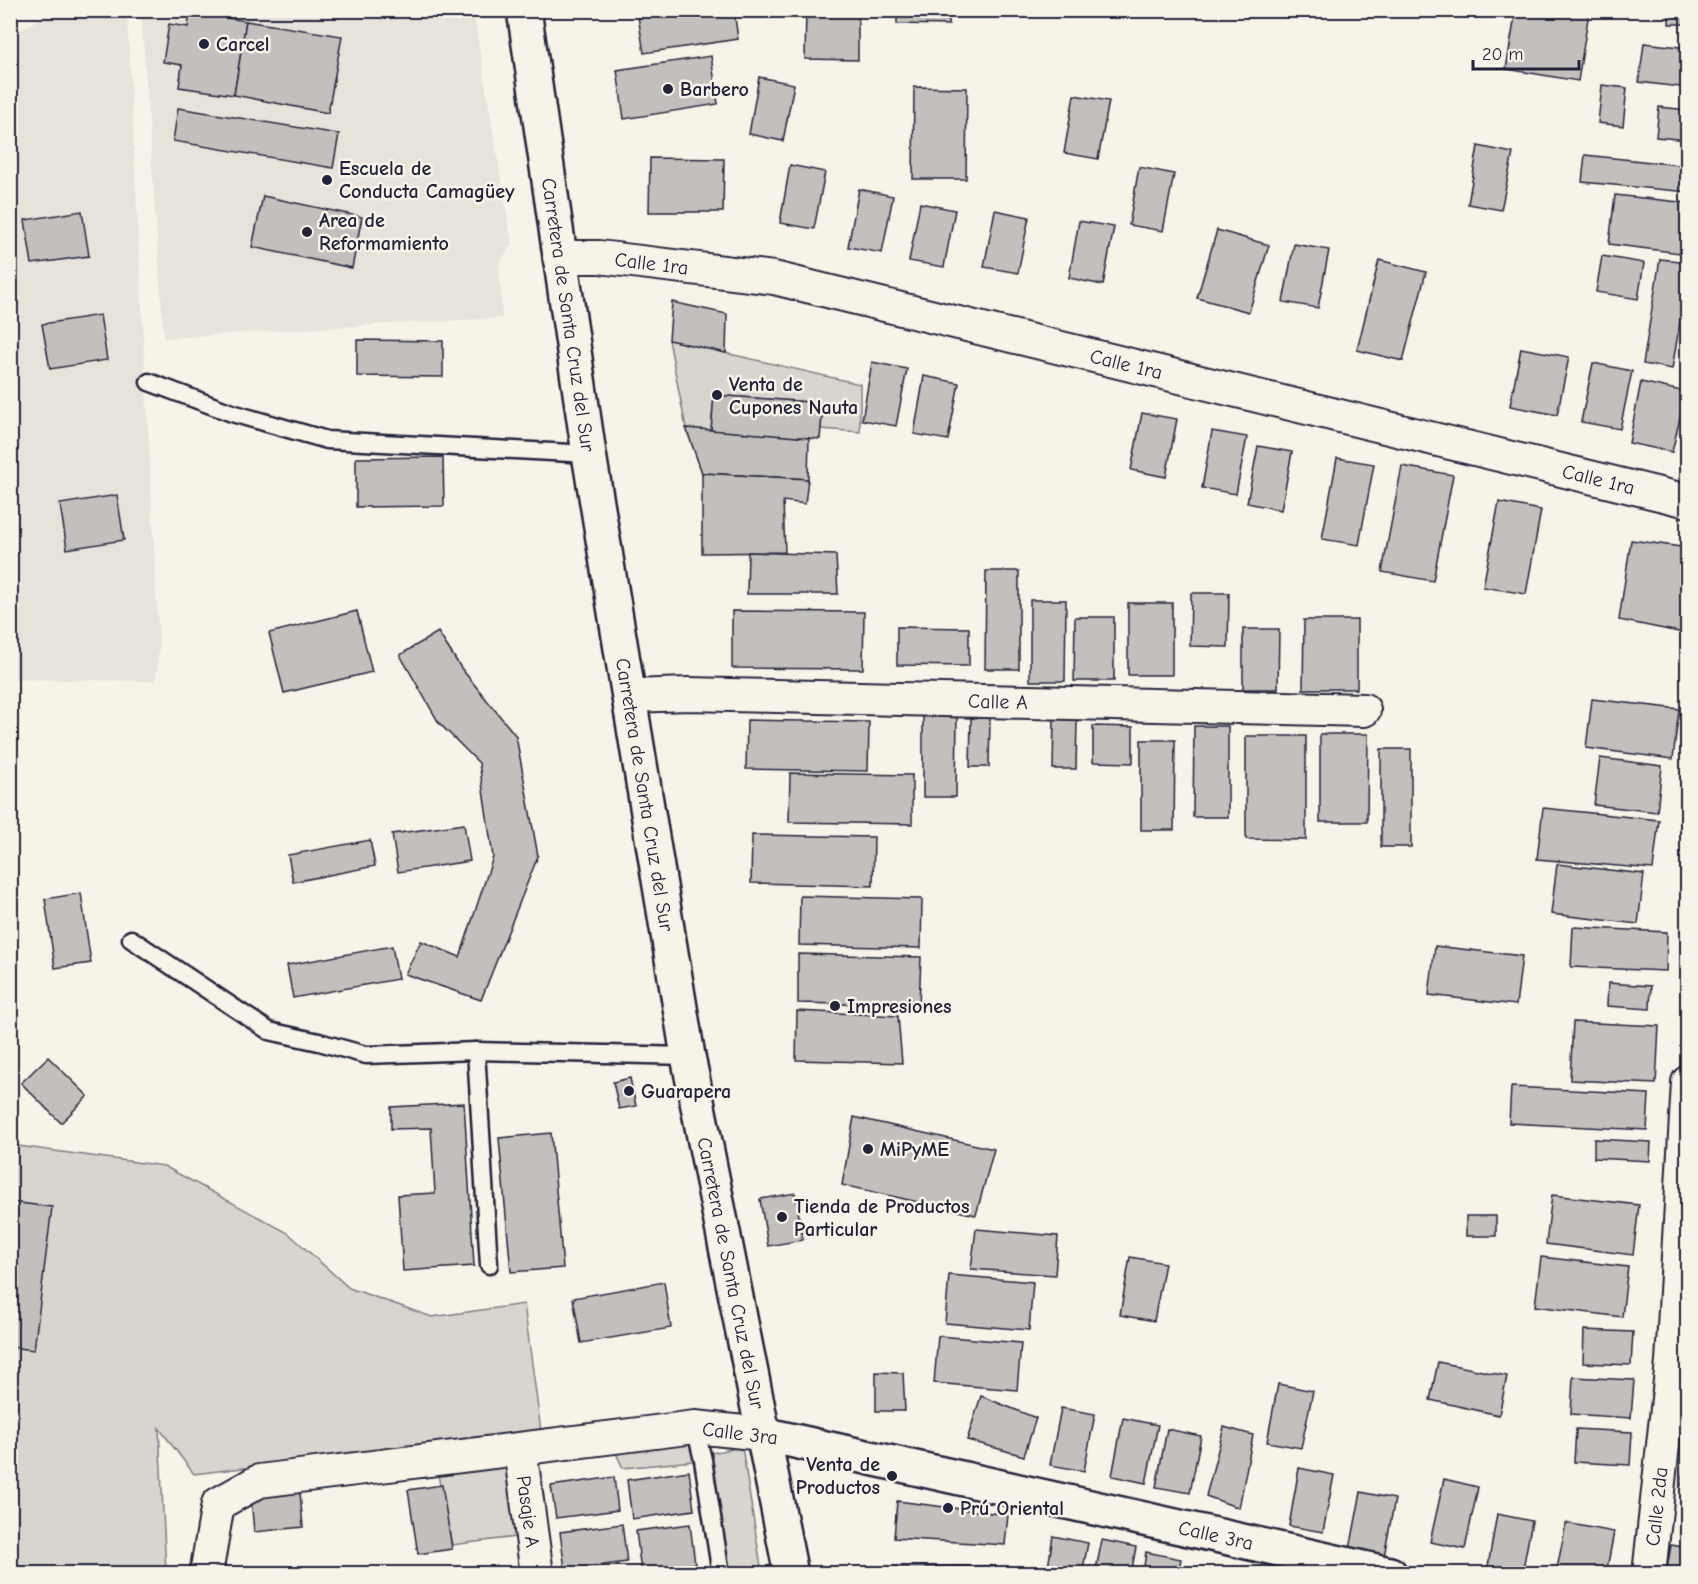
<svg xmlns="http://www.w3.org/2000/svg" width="1698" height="1584" viewBox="0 0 1698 1584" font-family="'Comic Neue',sans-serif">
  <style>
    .built { fill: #e7e3db }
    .green { fill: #d8d5cf; stroke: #7d7c85; stroke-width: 1.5 }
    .building { fill: #c2bfbd; stroke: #22223b; stroke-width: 1.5 }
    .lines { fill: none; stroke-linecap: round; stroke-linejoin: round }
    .lane-casing { stroke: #22223b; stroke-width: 21 }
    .street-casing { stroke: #22223b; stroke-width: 36 }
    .secondary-casing { stroke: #22223b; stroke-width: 38 }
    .lane { stroke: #f7f3e8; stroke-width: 16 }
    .street { stroke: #f7f3e8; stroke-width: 32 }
    .secondary { stroke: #f7f3e8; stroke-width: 33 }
    .poi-dot { fill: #22223b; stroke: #f7f3e8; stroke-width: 2 }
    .labels { text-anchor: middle; stroke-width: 5; stroke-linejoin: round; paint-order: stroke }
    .poi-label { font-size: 20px; font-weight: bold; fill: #22223b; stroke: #f7f3e8; text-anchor: start }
    .street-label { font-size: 20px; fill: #22223b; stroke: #f7f3e8 }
  </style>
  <rect width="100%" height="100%" fill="#f7f3e8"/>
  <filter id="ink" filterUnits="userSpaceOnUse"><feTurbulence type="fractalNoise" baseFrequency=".0167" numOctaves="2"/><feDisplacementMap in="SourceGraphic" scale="12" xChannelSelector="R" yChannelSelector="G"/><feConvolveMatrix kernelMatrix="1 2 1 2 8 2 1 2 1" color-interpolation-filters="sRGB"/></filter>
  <g filter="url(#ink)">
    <g class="built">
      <path d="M51 11H127L159 646 156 681 11 679V36Z"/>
      <path d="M141 11H473L512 244 499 264 502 318 386 324 164 338Z"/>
    </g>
    <g class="green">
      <path d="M669 340 860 384V432L821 429 823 403 714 395 711 431 686 428Z"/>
      <path d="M11 1145 164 1166 288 1233 349 1288 432 1317 524 1304 541 1431 194 1474 159 1428 166 1573 11 1574Z"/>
      <path d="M695 1427 703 1460 623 1468 609 1438Z"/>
      <path d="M742 1447 762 1573H730L711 1453Z"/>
      <path d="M520 1449 532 1535 452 1545 435 1460Z"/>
    </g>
    <g class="building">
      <path d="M637 10H734L738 39 644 53Z"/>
      <path d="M806 10H858V60L805 59Z"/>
      <path d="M897 10H949V25L897 24Z"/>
      <path d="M1516 10 1589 12 1578 81 1506 69Z"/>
      <rect x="1669" y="10" width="19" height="14"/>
      <path d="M190 12 246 21 234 95 179 87 182 65 163 62 169 24 188 27Z"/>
      <path d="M246 21 342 36 328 113 234 95Z"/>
      <path d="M1644 43 1688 48V88L1639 82Z"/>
      <path d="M711 56 718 104 624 119 617 70Z"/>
      <path d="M759 77 794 84 783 141 749 134Z"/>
      <path d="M1602 85 1627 88 1623 126 1598 123Z"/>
      <path d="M914 87 967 88 966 179H913Z"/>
      <path d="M1074 95 1109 101 1098 159 1064 153Z"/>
      <path d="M1659 107 1688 110V140L1656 137Z"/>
      <path d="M178 108 339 134 333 168 173 141Z"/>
      <path d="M1478 146 1513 153 1501 210 1468 204Z"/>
      <path d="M1585 155 1688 166V192L1582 182Z"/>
      <path d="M650 158 724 159 723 212H649Z"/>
      <path d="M790 165 825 172 814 229 780 223Z"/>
      <path d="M1139 167 1174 174 1163 231 1129 225Z"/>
      <path d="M859 189 893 196 882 253 848 247Z"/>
      <path d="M1615 195 1688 203V254L1609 244Z"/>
      <path d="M263 196 362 217 352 268 252 247Z"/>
      <path d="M920 203 955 210 944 267 909 261Z"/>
      <path d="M995 210 1029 217 1018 273 984 267Z"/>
      <path d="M82 211 89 256 32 264 25 220Z"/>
      <path d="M1079 221 1114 227 1103 285 1069 278Z"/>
      <path d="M1217 230 1269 245 1249 312 1197 298Z"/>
      <path d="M1294 244 1329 250 1318 308 1283 302Z"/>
      <path d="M1602 256 1644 263 1638 299 1596 292Z"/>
      <path d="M1660 259 1688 262V276L1672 369 1643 364Z"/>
      <path d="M1379 260 1426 272 1403 361 1357 350Z"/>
      <path d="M672 302 727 314 726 353 669 340Z"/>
      <path d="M100 315 107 360 50 369 42 324Z"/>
      <path d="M357 340 443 341V377L357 376Z"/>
      <path d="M1521 348 1569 357 1557 415 1510 406Z"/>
      <path d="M872 362 907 369 896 426 862 420Z"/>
      <path d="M1593 363 1632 371 1620 429 1581 422Z"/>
      <path d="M924 376 959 383 948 440 914 434Z"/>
      <path d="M1641 382 1686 392 1672 452 1629 443Z"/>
      <path d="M714 395 823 403 820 439 711 431Z"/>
      <path d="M1142 413 1177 419 1166 477 1131 470Z"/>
      <path d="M686 428 809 438 808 479 702 473Z"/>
      <path d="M1212 431 1247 437 1236 494 1202 488Z"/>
      <path d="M1258 446 1292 452 1281 510 1247 503Z"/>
      <path d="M443 457 444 506 356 507V458Z"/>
      <path d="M1337 458 1374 464 1359 545 1322 539Z"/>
      <path d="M1402 466 1453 475 1433 581 1382 572Z"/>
      <path d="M702 473 808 479 805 504 783 501 785 552 702 553Z"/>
      <path d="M117 495 124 540 67 549 60 504Z"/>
      <path d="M1499 502 1541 510 1526 594 1483 587Z"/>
      <path d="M1631 540 1688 548V589L1684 633 1619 620Z"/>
      <path d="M748 552 836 555 838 594H747Z"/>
      <path d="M986 571H1019V669H985Z"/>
      <path d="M1191 593H1229L1228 647 1190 646Z"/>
      <path d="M1030 600H1066L1065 681H1030Z"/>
      <rect x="1128" y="603" width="44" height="72"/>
      <path d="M357 611 372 672 284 693 269 633Z"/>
      <path d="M732 611 864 612 863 669 732 668Z"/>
      <path d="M1075 617H1114V681H1074Z"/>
      <path d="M1304 620H1357V689H1303Z"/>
      <path d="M897 627 969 628V666L897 665Z"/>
      <path d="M1243 629H1279L1278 689H1243Z"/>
      <path d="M438 632 461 668 516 736 538 856 481 1000 405 974 421 941 460 957 493 857 479 763 439 723 400 655Z"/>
      <path d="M1592 699 1679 709 1673 759 1586 748Z"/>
      <path d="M923 712H957L956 797H923Z"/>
      <path d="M971 718H990L989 767H970Z"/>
      <path d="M1054 718H1077L1076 769H1053Z"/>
      <path d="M747 720 869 722 868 771 746 769Z"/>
      <path d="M1093 726 1133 727V763L1093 762Z"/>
      <path d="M1194 726H1228V817H1193Z"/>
      <path d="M1320 734H1368L1367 822H1320Z"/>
      <path d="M1246 736H1306V840L1246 839Z"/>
      <path d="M1141 740H1175L1174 830H1141Z"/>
      <rect x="1381" y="749" width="30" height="98"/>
      <path d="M1600 758 1662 766 1657 812 1594 805Z"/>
      <path d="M790 773 912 775V824L789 822Z"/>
      <path d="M1543 808 1659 820 1653 869 1537 859Z"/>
      <path d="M464 824 470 861 398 872 392 834Z"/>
      <path d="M752 835 874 837 873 886 751 883Z"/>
      <path d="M370 840 375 866 293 882 288 855Z"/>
      <path d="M1557 864 1644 874 1638 924 1551 914Z"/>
      <path d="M81 893 91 963 55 968 45 899Z"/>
      <path d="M800 896 922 899 921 948 799 945Z"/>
      <path d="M1573 927 1667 932 1666 971 1571 967Z"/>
      <path d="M392 946 398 979 293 998 287 965Z"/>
      <path d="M1435 946 1522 956 1516 1005 1429 995Z"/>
      <path d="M798 954 921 957 919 1006 798 1003Z"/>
      <path d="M1608 983 1651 986 1650 1009 1607 1006Z"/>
      <path d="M797 1011 898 1016 902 1063 796 1060Z"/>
      <path d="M1573 1022 1659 1026 1656 1084 1570 1080Z"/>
      <path d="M48 1057 88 1096 61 1123 21 1083Z"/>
      <path d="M630 1078 636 1106 619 1109 613 1082Z"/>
      <path d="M1511 1087 1649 1094 1647 1130 1509 1123Z"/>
      <path d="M464 1103 474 1266 403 1271 398 1195 435 1193 431 1128 391 1129V1107Z"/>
      <path d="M854 1117 994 1149 976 1215 842 1185Z"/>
      <path d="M551 1133 563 1268 511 1272 499 1138Z"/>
      <path d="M1594 1139 1651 1142 1650 1161 1594 1158Z"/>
      <path d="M795 1193 803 1240 768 1246 760 1199Z"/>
      <path d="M1552 1195 1639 1205 1633 1255 1546 1244Z"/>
      <path d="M10 1202 52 1207 34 1350 10 1347Z"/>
      <rect x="1466" y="1216" width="30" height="20"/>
      <path d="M976 1229 1058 1236 1055 1275 971 1269Z"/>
      <path d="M1130 1257 1165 1263 1154 1321 1120 1315Z"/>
      <path d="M1541 1257 1628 1267 1622 1317 1535 1306Z"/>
      <path d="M949 1275 1033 1282 1029 1330 945 1323Z"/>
      <path d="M664 1282 671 1328 581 1343 573 1298Z"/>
      <path d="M1584 1330 1633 1332 1631 1365 1583 1363Z"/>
      <path d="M938 1336 1021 1343 1017 1390 934 1383Z"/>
      <path d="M1438 1362 1507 1376 1499 1415 1430 1400Z"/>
      <path d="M876 1372 903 1373 905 1411H876Z"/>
      <path d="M1573 1377 1634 1380 1631 1418 1571 1414Z"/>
      <path d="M1278 1384 1313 1391 1301 1448 1267 1442Z"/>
      <path d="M981 1396 1036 1418 1024 1456 967 1440Z"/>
      <path d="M1061 1408 1095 1414 1084 1471 1050 1465Z"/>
      <path d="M1123 1418 1158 1425 1146 1483 1112 1476Z"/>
      <path d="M1224 1427 1253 1435 1239 1508 1206 1496Z"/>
      <path d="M1167 1429 1201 1436 1190 1493 1156 1487Z"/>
      <path d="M1576 1429 1632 1432 1630 1465 1574 1462Z"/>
      <path d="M1685 1442 1688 1443V1486H1682Z"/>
      <path d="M1299 1468 1334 1475 1323 1532 1289 1526Z"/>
      <path d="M689 1471 694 1510 632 1519 627 1480Z"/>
      <path d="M614 1477 618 1510 556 1518 551 1486Z"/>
      <path d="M1444 1479 1478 1487 1465 1549 1430 1542Z"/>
      <path d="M442 1485 452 1549 418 1554 408 1490Z"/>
      <path d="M1361 1492 1395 1499 1384 1556 1350 1549Z"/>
      <path d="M300 1493 303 1527 254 1532 251 1498Z"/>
      <path d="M897 1501 1008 1515 1005 1545 894 1538Z"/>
      <path d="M1497 1514 1532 1521 1522 1574 1487 1572Z"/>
      <path d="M1566 1523 1614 1532 1606 1574H1556Z"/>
      <path d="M622 1524 627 1562 565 1570 560 1532Z"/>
      <path d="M690 1524 695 1564 641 1571 636 1531Z"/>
      <path d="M1053 1536 1088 1543 1082 1574H1047Z"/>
      <path d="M1102 1540 1136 1547 1131 1574H1095Z"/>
      <path d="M1671 1545 1688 1548V1574H1666Z"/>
      <path d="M1146 1552 1181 1559 1178 1574H1143Z"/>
      <path d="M996 1566V1574H895V1567Z"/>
      <rect x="243" y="1569" width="31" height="5"/>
    </g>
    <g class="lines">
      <defs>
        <g id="lane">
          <path d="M149 382 232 413 327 440 589 454"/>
          <path d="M131 939 269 1031 319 1042 366 1055 476 1051 688 1056"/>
          <path d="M476 1051 489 1265"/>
          <path d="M695 1427 703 1460 721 1574"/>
        </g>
        <g id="street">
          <path id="s1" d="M559 257H599L774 278 1688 501"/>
          <path id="s2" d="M630 696 689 694 1364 710"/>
          <path id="s3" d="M520 1449 537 1574"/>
          <path d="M206 1574 218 1504 259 1481 695 1427 763 1434"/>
          <path id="s4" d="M1649 1574 1672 1362 1688 1082"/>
        </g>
        <g id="secondary">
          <path id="s5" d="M524 10 589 454 688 1056 791 1574"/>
          <path id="s6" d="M763 1434 1390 1574"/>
        </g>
      </defs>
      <use href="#lane" class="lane-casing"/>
      <use href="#street" class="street-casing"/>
      <use href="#secondary" class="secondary-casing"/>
      <use href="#lane" class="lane"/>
      <use href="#street" class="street"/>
      <use href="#secondary" class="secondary"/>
    </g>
  </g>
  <g class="poi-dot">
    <circle cx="204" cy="44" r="6"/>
    <circle cx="668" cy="89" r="6"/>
    <circle cx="327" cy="180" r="6"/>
    <circle cx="307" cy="232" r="6"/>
    <circle cx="717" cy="395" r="6"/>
    <circle cx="835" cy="1006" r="6"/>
    <circle cx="629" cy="1091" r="6"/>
    <circle cx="868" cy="1149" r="6"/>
    <circle cx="782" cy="1217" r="6"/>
    <circle cx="892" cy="1476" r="6"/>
    <circle cx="948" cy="1508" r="6"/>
  </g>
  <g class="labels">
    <g class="poi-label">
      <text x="216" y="51">Carcel</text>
      <text x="680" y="96">Barbero</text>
      <text x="339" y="175">Escuela de<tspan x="339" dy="23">Conducta Camagüey</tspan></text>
      <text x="319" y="227">Area de<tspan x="319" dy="23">Reformamiento</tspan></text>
      <text x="729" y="391">Venta de<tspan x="729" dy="23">Cupones Nauta</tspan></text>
      <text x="847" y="1013">Impresiones</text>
      <text x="641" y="1098">Guarapera</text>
      <text x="880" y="1156">MiPyME</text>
      <text x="794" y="1213">Tienda de Productos<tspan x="794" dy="23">Particular</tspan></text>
      <text x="880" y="1471" text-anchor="end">Venta de<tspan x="880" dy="23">Productos</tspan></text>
      <text x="960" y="1515">Prú Oriental</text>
    </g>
    <g class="street-label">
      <text dy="7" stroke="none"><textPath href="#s1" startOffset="93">Calle 1ra</textPath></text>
      <text dy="7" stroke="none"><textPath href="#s5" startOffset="308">Carretera de Santa Cruz del Sur</textPath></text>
      <text dy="7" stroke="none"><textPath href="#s1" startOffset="579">Calle 1ra</textPath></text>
      <text dy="7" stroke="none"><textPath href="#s1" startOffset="1065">Calle 1ra</textPath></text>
      <text dy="7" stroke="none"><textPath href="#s2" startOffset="368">Calle A</textPath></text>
      <text dy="7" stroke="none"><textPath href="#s5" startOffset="794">Carretera de Santa Cruz del Sur</textPath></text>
      <text dy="7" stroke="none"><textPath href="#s5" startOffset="1280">Carretera de Santa Cruz del Sur</textPath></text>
      <text transform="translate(740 1433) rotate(7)" y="7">Calle 3ra</text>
      <text dy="7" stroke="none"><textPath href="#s4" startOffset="68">Calle 2da</textPath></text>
      <text dy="7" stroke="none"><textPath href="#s3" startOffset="63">Pasaje A</textPath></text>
      <text dy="7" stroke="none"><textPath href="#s6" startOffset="464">Calle 3ra</textPath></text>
    </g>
  </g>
  <rect width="1698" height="1584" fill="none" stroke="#f7f3e8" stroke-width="36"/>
  <rect x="18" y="18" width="1662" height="1548" fill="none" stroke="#22223b" stroke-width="2" filter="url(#ink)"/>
  <path d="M1473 60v9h106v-9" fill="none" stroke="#22223b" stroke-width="3"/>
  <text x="1482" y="60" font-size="18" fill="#22223b" stroke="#f7f3e8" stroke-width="4.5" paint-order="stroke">20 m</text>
</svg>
